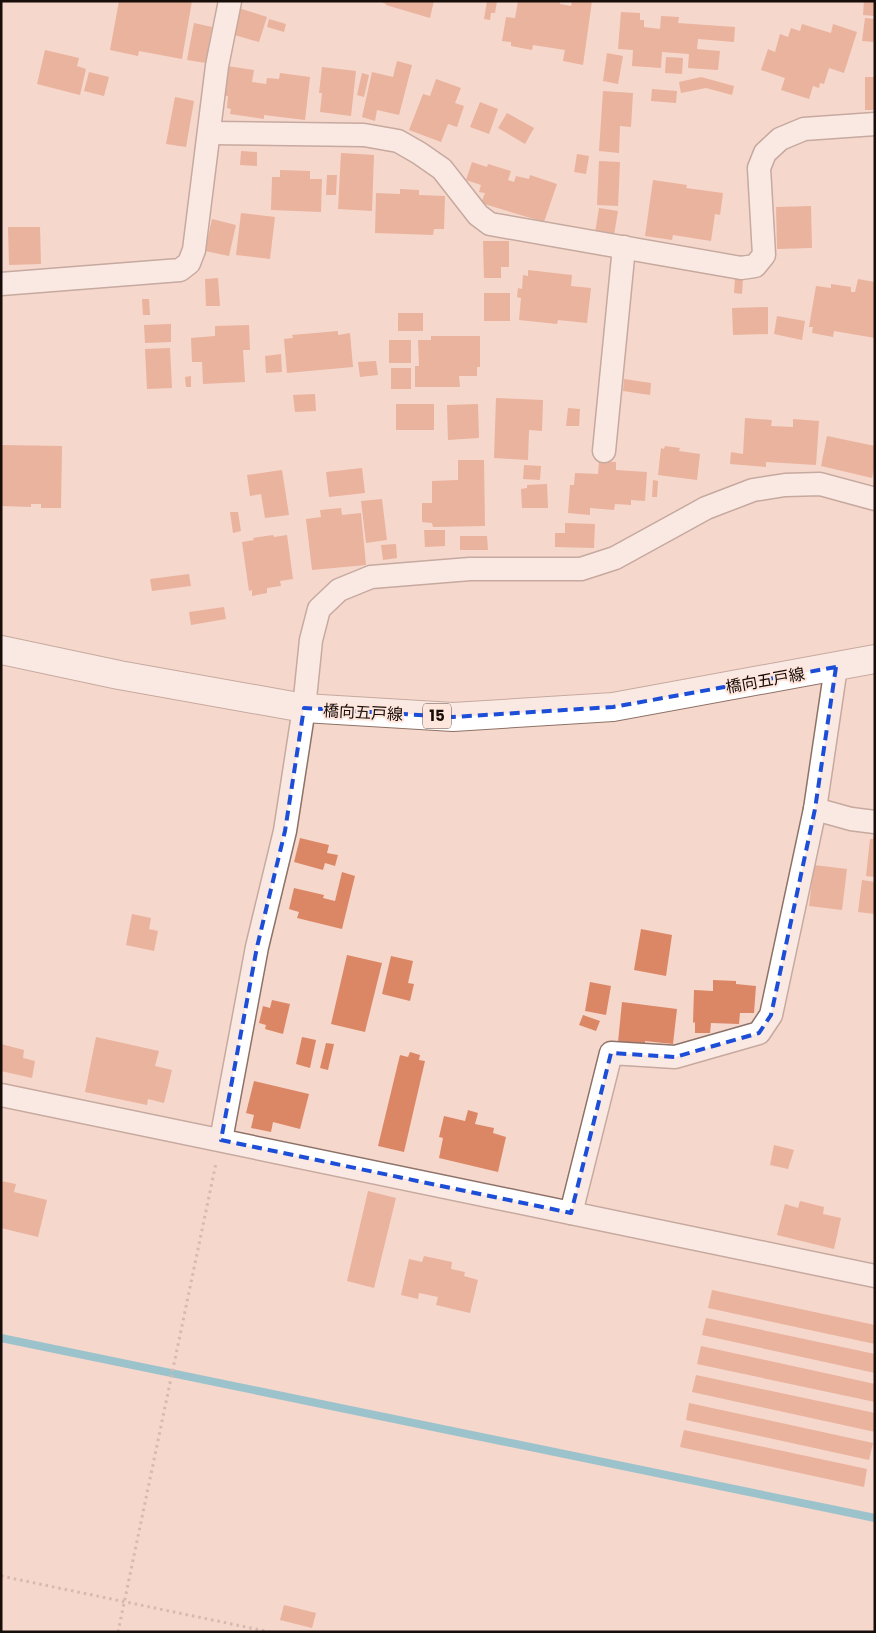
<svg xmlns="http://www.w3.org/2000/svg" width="876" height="1633" viewBox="0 0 876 1633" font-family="Poppins,'Noto Sans JP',sans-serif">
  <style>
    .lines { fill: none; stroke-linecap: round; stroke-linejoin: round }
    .stream { stroke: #2faccd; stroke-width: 8 }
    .building { fill: #db8766 }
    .minor-casing { stroke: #8d7268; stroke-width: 25 }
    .primary-casing { stroke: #8d7268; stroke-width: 30 }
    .path { stroke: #af978e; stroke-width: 3; stroke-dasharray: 2.5 4; stroke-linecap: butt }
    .minor { stroke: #fff; stroke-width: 22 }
    .primary { stroke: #fff; stroke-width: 28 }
    .marked { fill: none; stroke: #1d4ed8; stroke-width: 4; stroke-dasharray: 10 6; stroke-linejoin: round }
    .labels { text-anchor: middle; stroke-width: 4; stroke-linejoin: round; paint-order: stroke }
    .shield { fill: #ffe6dd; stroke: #5d4e49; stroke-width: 1 }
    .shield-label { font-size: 15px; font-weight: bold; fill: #170d09 }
    .street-label { font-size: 16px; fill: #170d09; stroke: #ffe6dd }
  </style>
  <rect width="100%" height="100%" fill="#f6d7cc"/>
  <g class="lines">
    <path class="stream" d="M1 1338 875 1518"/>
  </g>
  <g class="building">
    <path d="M119 1H192L182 59 139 51 138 56 110 50Z"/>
    <path d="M379 1H434L430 18 386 5V4Z"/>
    <path d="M487 1H497L495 13H491L490 20 484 19Z"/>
    <path d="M518 1H552L560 2V4L571 6 572 1H592L583 65 563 61 565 50 533 45 532 50 511 46V42L502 41 506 17 515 18Z"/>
    <path d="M864 1H875V16L863 15Z"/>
    <path d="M239 8 267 17 259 42 231 34Z"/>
    <path d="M621 12 640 13V20H644V27L660 29 661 16 679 17 678 23 735 27 734 42 698 39 697 49 720 51 718 70 688 68 689 54 662 52 661 68 632 66 633 50 618 49Z"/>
    <path d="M865 18 875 19V42L862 41Z"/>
    <path d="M269 19 286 24 284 32 267 27Z"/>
    <path d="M194 23 212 27 206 63 187 60Z"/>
    <path d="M802 24 831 33 833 24 857 32 844 73 829 68 824 84 820 83 819 88 813 86 809 99 781 90 785 78 761 70 768 49 775 52 780 34 788 37 791 28 800 31Z"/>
    <path d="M45 50 79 58 77 66 86 69 80 95 37 84Z"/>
    <path d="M607 53 623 56 618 84 603 81Z"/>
    <path d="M666 57 683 58 682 74 665 73Z"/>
    <path d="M397 61 412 65 399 115 377 110 375 121 362 117 372 72 393 77Z"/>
    <path d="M227 66 254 70 252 82 266 84 267 78 279 79 280 73 310 77 305 120 264 115V119L230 114 231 109 227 108 228 96H224Z"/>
    <path d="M322 67 356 71 351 116 320 112 322 93H319Z"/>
    <path d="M89 72 109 77 104 96 84 91Z"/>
    <path d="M362 73 369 75 364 97 357 95Z"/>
    <path d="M701 77 734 86 732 95 706 88 681 93 679 82Z"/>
    <rect x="865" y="77" width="10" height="33"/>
    <path d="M436 79 461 88 455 103 464 106 457 127 448 124 441 142 409 130 423 94 430 96Z"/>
    <path d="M652 89 677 91 676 103 651 101Z"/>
    <path d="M603 91 633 93 631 127 620 126 619 153 599 151Z"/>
    <path d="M175 97 194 101 186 147 166 144Z"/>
    <path d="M480 102 498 109 489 134 470 127Z"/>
    <path d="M507 113 534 128 525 144 498 128Z"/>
    <path d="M241 151 257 152V166L240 165Z"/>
    <path d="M341 153 374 155 372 211 338 209Z"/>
    <path d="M577 154 589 156 586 174 574 172Z"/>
    <path d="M599 161 620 162 618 206 597 205Z"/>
    <path d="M472 162 487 167 488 164 511 171 508 180 514 182 516 176 529 179 530 175 557 184 544 222 481 203 485 193 479 192 481 185 466 180Z"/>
    <path d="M280 170 310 171V179H322L321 212 271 210 272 177H280Z"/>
    <path d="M327 175H337L336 195H326Z"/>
    <path d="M653 180 687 185 686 188 723 193 720 215 715 214 711 241 673 235 672 240 645 236Z"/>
    <path d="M400 189 419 190V195L445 196 444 229H434L433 235 375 233 376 193 400 194Z"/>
    <path d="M811 206 812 248 777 249 776 207Z"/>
    <path d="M599 208 618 211 614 235 595 233Z"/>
    <path d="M241 213 275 217 270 259 236 255Z"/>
    <path d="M212 219 236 225 229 256 205 251Z"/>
    <path d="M8 227H40L41 264 9 265Z"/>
    <path d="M483 241H509V267H501V278H484Z"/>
    <path d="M528 270 572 275 571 286 591 288 587 323 558 320 557 324 519 320 521 298 517 297 518 288 522 289 523 275 528 276Z"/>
    <path d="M218 278 220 306H206L205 279Z"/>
    <path d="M735 278H743L742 294 734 293Z"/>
    <path d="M858 279 875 282V338L834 331 833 337 812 333 813 327H809L816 286 831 288V284L851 287V292H855Z"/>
    <rect x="484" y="293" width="26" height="28"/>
    <path d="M142 299H149L150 315H143Z"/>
    <path d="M768 307V334L733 335 732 308Z"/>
    <rect x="398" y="313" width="25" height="18"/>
    <path d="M777 316 805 321 802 340 774 334Z"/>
    <path d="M171 324V342L145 343 144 325Z"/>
    <path d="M249 325 250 350H243L245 382 203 384 202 362H192L191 338 215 336V326Z"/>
    <path d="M338 331V335L350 333 353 367 287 373 284 339 293 338 292 335Z"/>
    <path d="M431 336H480V367H477V376H459L460 387H415V366H419L418 340H431Z"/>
    <rect x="389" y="340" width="22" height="23"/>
    <path d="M170 348 172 388 147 389 145 349Z"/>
    <path d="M281 354 282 372 266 373 265 356Z"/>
    <path d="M376 361 378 375 360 377 358 362Z"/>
    <rect x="391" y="368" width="20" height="21"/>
    <path d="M191 376V387H186L185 377Z"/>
    <path d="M624 379 651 383 650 395 623 391Z"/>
    <path d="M315 394 316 411 295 412 293 395Z"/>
    <path d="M496 398 543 400 542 431 529 430 528 460 494 458Z"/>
    <rect x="396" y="404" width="38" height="26"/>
    <path d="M478 404 479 438 448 440 447 405Z"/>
    <path d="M568 408 580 409 579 426H566Z"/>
    <path d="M745 418 772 420 771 426 793 427V419L819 421 816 465 766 462V467L730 464 731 452 743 454Z"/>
    <path d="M827 436 875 446V464L872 478 821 466Z"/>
    <path d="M1 445 62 446 61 508H41V504H31V507L1 506Z"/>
    <path d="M665 446 680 448 679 451 700 454 697 480 658 475 661 448 664 449Z"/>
    <path d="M458 460H484L485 526 433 527 432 523 422 522V503H432V481L458 480Z"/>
    <path d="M599 461 616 462V470L647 472 645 501 631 500V505L615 504 614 510 590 508V515L568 513 570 485H574L575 473 598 474Z"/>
    <path d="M524 465 541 466 540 480 523 479Z"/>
    <path d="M362 468 365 493 329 497 326 472Z"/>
    <path d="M282 470 289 515 265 518 261 494 250 496 247 475Z"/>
    <path d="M653 480 658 481 657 497H652Z"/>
    <path d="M547 484 548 508H522L521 489 527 488V485Z"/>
    <path d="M382 499 387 540 366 543 361 501Z"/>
    <path d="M341 508 342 515 361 513 366 565 312 570 306 519 321 517 320 510Z"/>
    <path d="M230 512H238L241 531 233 533Z"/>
    <path d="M565 523 595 524 594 548 555 547V533H565Z"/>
    <path d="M424 530H445V546L425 547Z"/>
    <path d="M273 535 274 537 287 535 293 579 280 581 281 586 267 588V593L252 596V590L249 591 242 542 254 540 253 538Z"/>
    <path d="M460 536H487L488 550H460Z"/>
    <path d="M396 544 397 558 383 560 381 545Z"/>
    <path d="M189 574 191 586 152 591 150 579Z"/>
    <path d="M224 607 226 619 191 625 189 612Z"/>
    <path d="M874 834H875V877L866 876 870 839H873Z"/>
    <path d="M300 838 329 845 327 853 338 855 335 866 325 863 323 870 294 862Z"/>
    <path d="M814 865 847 869 842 910 809 906Z"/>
    <path d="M342 872 355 876 342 929 297 918 299 912 289 909 294 888 324 895 323 898 335 901Z"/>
    <path d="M862 880 875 882V914L858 912Z"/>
    <path d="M132 914 151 918 149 929 158 931 154 951 126 945Z"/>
    <path d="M641 929 672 935 666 976 634 970Z"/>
    <path d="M347 955 382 963 365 1032 331 1024Z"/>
    <path d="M391 956 413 961 408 983 414 984 410 1001 382 994Z"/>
    <path d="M713 980 736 981V984L756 986 754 1013H740L739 1024 711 1023 710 1033H695V1022L693 1023 694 990 713 991Z"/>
    <path d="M590 982 611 986 606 1015 585 1011Z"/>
    <path d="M272 1000 290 1004 283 1034 265 1029 266 1025 259 1023 263 1006 270 1008Z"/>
    <path d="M622 1002 677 1009 673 1044 645 1041V1046L618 1042Z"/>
    <path d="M583 1015 600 1021 596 1031 579 1025Z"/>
    <path d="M96 1037 159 1051 155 1066 172 1070 164 1103 148 1099 147 1105 85 1092Z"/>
    <path d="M302 1037 316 1040 310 1068 296 1064Z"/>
    <path d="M326 1043 334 1044 328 1070 320 1068Z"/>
    <path d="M1 1044 24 1050 23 1058 35 1061 32 1078 1 1071Z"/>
    <path d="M410 1052 420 1055 419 1060 425 1061 404 1152 378 1146 400 1055 408 1057Z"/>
    <path d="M254 1081 309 1094 300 1129 273 1122 271 1132 251 1128 254 1115 246 1113Z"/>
    <path d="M468 1110 478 1113 475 1124 494 1128 493 1133 506 1137 498 1172 439 1158 443 1138 439 1137 444 1116 465 1121Z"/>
    <path d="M774 1145 794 1150 788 1169 770 1165Z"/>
    <path d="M1 1181 16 1184 14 1192 47 1200 38 1237 1 1228Z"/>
    <path d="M368 1191 396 1198 374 1288 347 1281Z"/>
    <path d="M800 1201 824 1207 823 1214 841 1218 834 1249 777 1235 785 1204 798 1208Z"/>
    <path d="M424 1256 452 1262 451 1269 465 1272 464 1276 478 1280 470 1313 436 1305 438 1297 419 1293 418 1299 401 1295 409 1259 422 1262Z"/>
    <path d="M712 1290 875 1325V1344L708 1308Z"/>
    <path d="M706 1318 875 1354V1373L702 1335Z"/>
    <path d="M701 1346 875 1384V1402L697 1364Z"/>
    <path d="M696 1375 875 1413V1432L692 1392Z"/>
    <path d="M689 1403 873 1443 869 1460 686 1420Z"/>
    <path d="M684 1430 867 1469 864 1487 680 1447Z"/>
    <path d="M284 1605 316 1613 312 1628 280 1620Z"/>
  </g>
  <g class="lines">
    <defs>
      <g id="minor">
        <path d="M210 133 364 135 398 141 419 153 442 169 478 215 490 224 741 268 755 266 764 255 759 168 765 153 780 139 804 129 875 124"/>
        <path d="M1 284 180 270 189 263 194 250 217 66 230 1"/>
        <path d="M604 451 624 247"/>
        <path d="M815 809 851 819 875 822"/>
        <path d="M1 1095 875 1276"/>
        <path d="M221 1140 257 947 285 831 304 708 311 640 319 609 339 590 371 577 470 569H581L615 558 706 508 753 490 785 485 820 484 875 499"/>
        <path d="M571 1213 611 1053 675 1057 759 1033 771 1015 815 809 836 667"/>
      </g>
      <path id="primary" d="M1 650 119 675 304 708 453 717 613 707 875 659"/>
    </defs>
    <use href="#minor" class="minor-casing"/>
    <use href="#primary" class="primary-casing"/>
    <g class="path">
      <path d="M1 1576 270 1632"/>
      <path d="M118 1632 216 1163"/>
    </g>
    <use href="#minor" class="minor"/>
    <use href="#primary" class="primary"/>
  </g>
  <path d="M0 0H876V1633H0ZM836 667 815 809 771 1015 759 1033 675 1057 611 1053 571 1213 221 1140 257 947 285 831 304 708 453 717 613 707Z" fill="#f6d7cc" fill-opacity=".55" fill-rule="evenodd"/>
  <path class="marked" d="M836 667 815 809 771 1015 759 1033 675 1057 611 1053 571 1213 221 1140 257 947 285 831 304 708 453 717 613 707Z"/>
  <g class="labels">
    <rect class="shield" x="423" y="703.5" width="28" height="25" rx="4"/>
    <g class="shield-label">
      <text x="437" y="721">15</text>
    </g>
    <g class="street-label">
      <text transform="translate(765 680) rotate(-10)" y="6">橋向五戸線</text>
      <text transform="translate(363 712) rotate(3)" y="6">橋向五戸線</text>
    </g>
  </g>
  <rect width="876" height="1633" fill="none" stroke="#170d09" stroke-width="5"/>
</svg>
